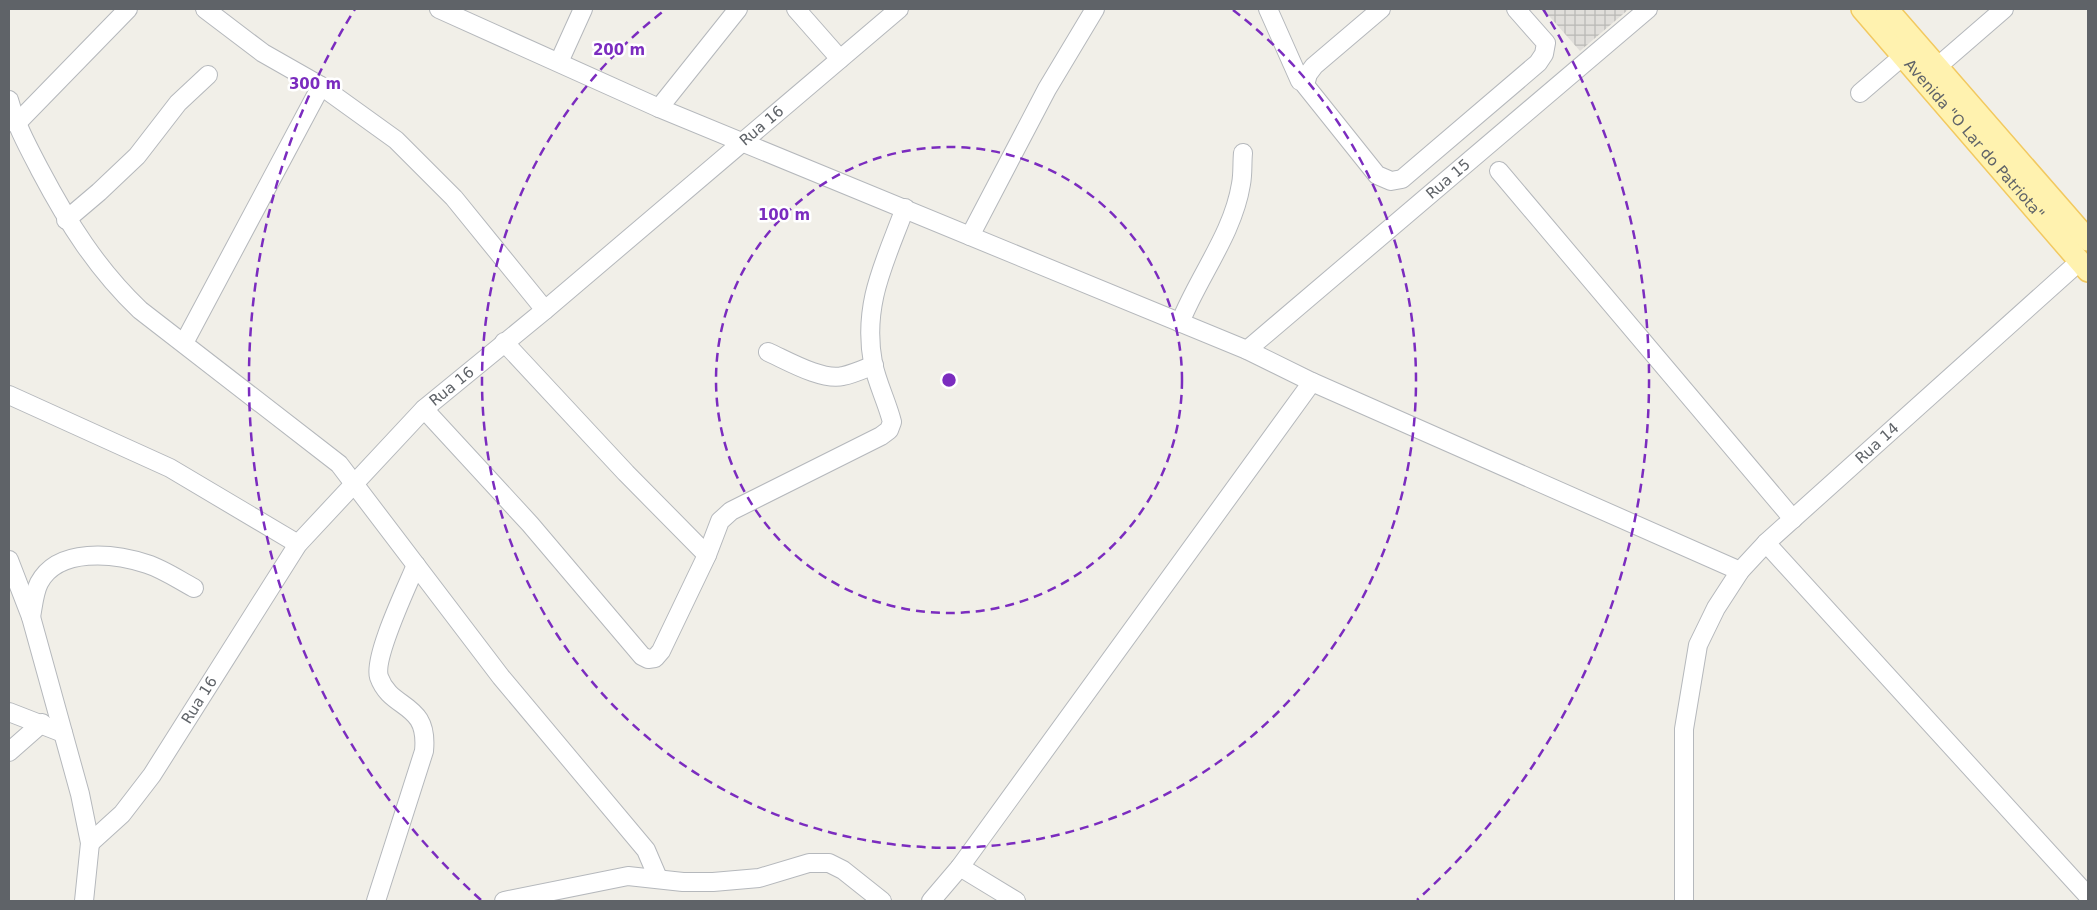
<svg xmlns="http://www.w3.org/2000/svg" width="2097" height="910" viewBox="0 0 2097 910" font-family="'DejaVu Sans',sans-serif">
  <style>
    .industrial { fill: url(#industrial-grid) }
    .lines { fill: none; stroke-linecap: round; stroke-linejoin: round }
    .minor-casing { stroke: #b5b8bc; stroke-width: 20 }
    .major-casing { stroke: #f2c960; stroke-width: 24 }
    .minor { stroke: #fff; stroke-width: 18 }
    .major { stroke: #fff2af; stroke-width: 21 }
    .ring { fill: none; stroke: #7b2cbf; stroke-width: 2.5; stroke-dasharray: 9 6 }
    .labels { text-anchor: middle; stroke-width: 5; stroke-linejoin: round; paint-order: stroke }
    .street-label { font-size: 15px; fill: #5f6368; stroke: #fff }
    .centre { fill: #7b2cbf; stroke: #fff; stroke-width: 2.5 }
    .ring-label { font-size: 15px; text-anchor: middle; font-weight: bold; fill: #7b2cbf; stroke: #fff; stroke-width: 5; stroke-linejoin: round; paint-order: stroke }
  </style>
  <defs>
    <pattern id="industrial-grid" width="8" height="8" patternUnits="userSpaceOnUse" patternTransform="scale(1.25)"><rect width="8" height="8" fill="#e0deda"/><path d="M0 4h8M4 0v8" fill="none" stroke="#b9b8b5"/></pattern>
  </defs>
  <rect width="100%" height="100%" fill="#f1efe8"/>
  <path class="industrial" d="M1543 9H1629L1580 51Z"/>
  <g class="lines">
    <defs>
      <g id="minor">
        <path d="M205 9 263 53 321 86 396 140 454 198 545 310"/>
        <path d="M439 9 659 108 1247 350 1312 382 1740 571"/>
        <path d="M796 9 840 59"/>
        <path d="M1268 9 1300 81"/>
        <path d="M1381 9 1314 66 1308 74 1305 85 1377 175 1391 181 1402 179 1538 63 1544 54 1546 43 1516 9"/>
        <path d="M559 62 583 9"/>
        <path d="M1937 67 2004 9"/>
        <path d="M1860 93 1903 56"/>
        <path d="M9 100C16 125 28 147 40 170 68 223 97 269 140 310L339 464 501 677 646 850 658 878"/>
        <path d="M659 108 738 9"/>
        <path d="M16 124 128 9"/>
        <path d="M1499 171 1793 519"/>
        <path d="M66 220 99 192 137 156 178 103 208 75"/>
        <path d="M970 236 1047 89 1095 9"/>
        <path d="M1180 323C1198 277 1233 234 1241 184 1243 174 1242 163 1243 153"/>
        <path d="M504 342 626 473 707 555"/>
        <path d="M184 343 321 86"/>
        <path id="s1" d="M1247 350 1648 9"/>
        <path d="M768 352C788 361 822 381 843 376 853 374 864 369 874 365"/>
        <path d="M9 395 170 468 298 544"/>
        <path d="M424 409 530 524 642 656 648 659 655 658 661 651 707 555 720 521 731 511 881 436 889 430 892 422C887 402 877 383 873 363 862 304 885 262 905 208"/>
        <path d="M1766 543 2088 896"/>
        <path d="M9 560 31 617 80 794 90 843 84 901"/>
        <path d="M31 617C33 607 34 593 39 583 58 547 114 553 147 564 163 569 179 580 194 588"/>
        <path d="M9 712 63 733"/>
        <path d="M9 752 42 723"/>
        <path id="s2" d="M90 843 122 814 152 775 298 544 424 409 545 310 899 9"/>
        <path d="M960 867 1016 901"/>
        <path d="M376 901 424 751C429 701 391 711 379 677 373 657 407 587 416 565"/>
        <path d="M504 901 628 876 683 882H713L759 878 809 863H829L843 870 882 901"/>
        <path d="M931 901 960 867 1312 382"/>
        <path id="s3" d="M1684 901V729L1698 645 1716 608 1740 571 1766 543 2080 261"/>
      </g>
      <g id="major">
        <path id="s4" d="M1862 9 2088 271"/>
        <path d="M1887 9 2088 240"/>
      </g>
    </defs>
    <use href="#minor" class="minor-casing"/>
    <use href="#major" class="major-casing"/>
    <use href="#minor" class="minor"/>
    <use href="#major" class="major"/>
  </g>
  <g class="ring">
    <circle cx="949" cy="380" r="233"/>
    <path d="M1233 10A467 467 0 1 1 665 10"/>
    <path d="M481 900A700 700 0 0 1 355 9M1543 9A700 700 0 0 1 1417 900"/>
  </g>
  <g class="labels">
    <g class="street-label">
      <text dy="5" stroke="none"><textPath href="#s2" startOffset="991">Rua 16</textPath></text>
      <text dy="5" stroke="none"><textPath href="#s4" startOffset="172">Avenida "O Lar do Patriota"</textPath></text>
      <text dy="5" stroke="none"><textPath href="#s1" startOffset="264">Rua 15</textPath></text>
      <text dy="5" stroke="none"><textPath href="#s2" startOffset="586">Rua 16</textPath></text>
      <text dy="5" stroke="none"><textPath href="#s3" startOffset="530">Rua 14</textPath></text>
      <text dy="5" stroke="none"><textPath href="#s2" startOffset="181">Rua 16</textPath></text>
    </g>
  </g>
  <circle cx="949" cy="380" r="8" class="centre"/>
  <g class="ring-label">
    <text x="619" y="55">200 m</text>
    <text x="315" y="89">300 m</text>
    <text x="784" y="220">100 m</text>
  </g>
  <rect width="2097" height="910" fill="none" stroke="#5f6368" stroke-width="20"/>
</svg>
